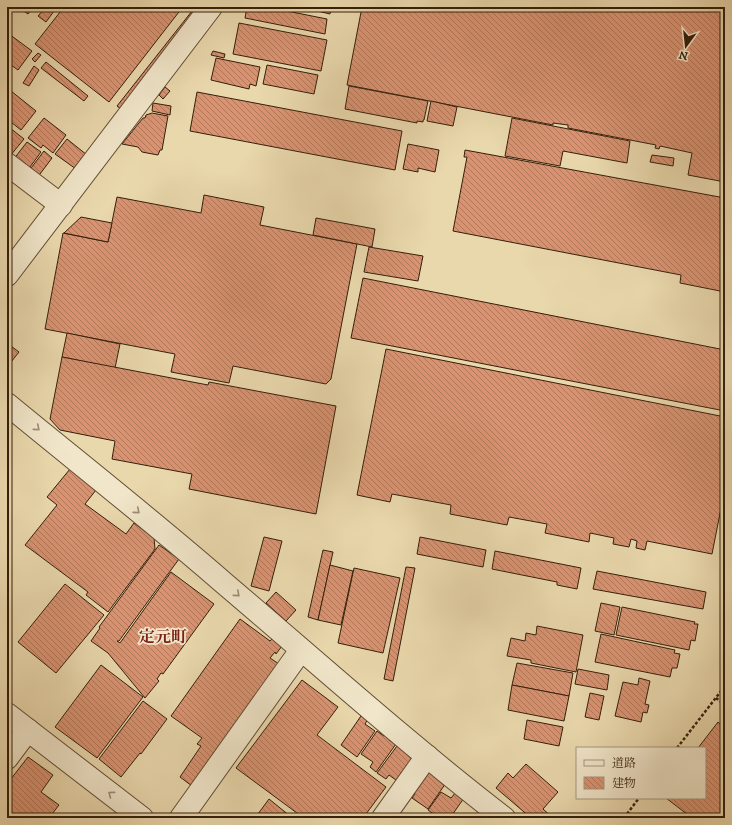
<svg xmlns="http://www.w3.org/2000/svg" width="732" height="825" viewBox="0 0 732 825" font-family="'IM FELL DW Pica','Noto Serif JP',serif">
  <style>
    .building { fill: url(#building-back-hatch); stroke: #341f0b }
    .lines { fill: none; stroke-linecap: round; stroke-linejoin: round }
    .minor-casing { stroke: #624d34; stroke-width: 24 }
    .path { stroke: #341f0b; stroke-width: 2.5; stroke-dasharray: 3 2; stroke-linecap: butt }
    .minor { stroke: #f1e6ca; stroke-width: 22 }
    .oneway { stroke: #9c8c74 }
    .labels { text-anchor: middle; stroke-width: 3.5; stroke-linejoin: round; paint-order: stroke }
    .quarter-label { font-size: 16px; font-weight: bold; fill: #7a1f14; stroke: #f1e6ca }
  </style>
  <defs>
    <pattern id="building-back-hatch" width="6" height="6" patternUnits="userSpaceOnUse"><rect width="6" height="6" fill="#da9371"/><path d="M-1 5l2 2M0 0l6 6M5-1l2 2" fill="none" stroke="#b2775b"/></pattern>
  </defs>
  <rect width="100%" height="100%" fill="#ead8ad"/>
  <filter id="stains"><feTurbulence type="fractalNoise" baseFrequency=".005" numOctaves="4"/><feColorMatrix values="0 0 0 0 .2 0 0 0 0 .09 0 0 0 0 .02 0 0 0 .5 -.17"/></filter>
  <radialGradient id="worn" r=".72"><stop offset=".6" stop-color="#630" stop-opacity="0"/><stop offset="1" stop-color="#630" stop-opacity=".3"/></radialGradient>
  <g class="building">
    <path d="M18 7H33L28 14Z"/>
    <path d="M46 7H57L46 22 38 16Z"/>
    <path d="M64 7H180L182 8 109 102 35 44Z"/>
    <path d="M247 7H267L327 19 325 34 245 18Z"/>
    <path d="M301 7H331L330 14Z"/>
    <path d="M362 7H725V182L688 175 692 153 660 146 659 149 655 148 656 145 568 128V125L553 123V125L347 85Z"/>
    <path d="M192 11 197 15 122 110 117 106Z"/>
    <path d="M239 23 327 40 321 71 233 54Z"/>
    <path d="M9 34 32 51 18 70 7 62V38Z"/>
    <path d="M213 51 225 54 224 58 211 55Z"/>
    <path d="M38 53 41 55 35 62 32 59Z"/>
    <path d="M216 58 260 67 256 86 250 84 249 89 211 80Z"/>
    <path d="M46 62 88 96 84 101 41 68Z"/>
    <path d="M267 65 318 75 314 94 263 84Z"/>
    <path d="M34 66 39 70 29 86 23 83Z"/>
    <path d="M349 86 428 101 424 120H423V122L417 121V123L345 109Z"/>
    <path d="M165 87 170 91 163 99 159 95Z"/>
    <path d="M11 91 36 111 21 130 7 119V97Z"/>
    <path d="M197 92 402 131 395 170 190 131Z"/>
    <path d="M431 101 457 107 453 126 427 121Z"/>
    <path d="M153 103 171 106 170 115 152 111Z"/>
    <path d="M152 113 168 116 162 150H160L158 155 142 152 138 147 122 144 143 118H145L146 115Z"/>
    <path d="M44 118 66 135 53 153 43 145 41 148 28 138Z"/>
    <path d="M512 118 630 141 627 163 563 151 560 166 505 156Z"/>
    <path d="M10 128 24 139 10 156 7 154V132Z"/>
    <path d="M67 139 87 155 76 169 55 154Z"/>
    <path d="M27 142 41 152 27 171 13 160Z"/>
    <path d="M408 144 439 150 435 172 418 168V172L403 169Z"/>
    <path d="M465 150 725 198V292L680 283 681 275 453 231 467 157H464Z"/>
    <path d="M44 151 52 158 37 178 28 172Z"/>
    <path d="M652 155 674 158 673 166 650 162Z"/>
    <path d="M204 195 264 207 260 225 357 244 331 379 326 384 233 366 229 383 171 372 175 354 45 329 63 233 108 242 117 197 201 213Z"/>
    <path d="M81 217 112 223 108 242 64 233Z"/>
    <path d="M316 218 375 229 372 247 313 235Z"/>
    <path d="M369 247 423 256 418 281 364 272Z"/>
    <path d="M363 278 725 350V411L351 338Z"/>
    <path d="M67 333 120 344 115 368 62 357Z"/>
    <path d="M7 343 19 352 7 367Z"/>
    <path d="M386 349 725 417V488L712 554 647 541 645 550 636 548 637 541 631 539 629 547 613 544 614 538 590 533 589 542 545 533 547 524 509 517 507 525 450 514 451 505 392 494 390 502 357 495Z"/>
    <path d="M62 357 208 385 209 382 336 406 316 514 189 489 192 474 112 459 115 441 60 430 50 419Z"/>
    <path d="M70 469 96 490 85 504 126 534 134 523 154 538 155 549 108 612 86 595 88 592 25 545 57 505 47 497Z"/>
    <path d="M264 537 282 541 269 591 251 586Z"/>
    <path d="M420 537 486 550 483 567 417 554Z"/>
    <path d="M159 545 179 559 119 641H117L120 643 171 572 214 604 163 674 161 673 157 679 159 681 145 698 108 653 91 641 100 628 99 627Z"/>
    <path d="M323 550 333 552 318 620 308 617Z"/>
    <path d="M495 551 581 568 577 589 557 585V582L492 569Z"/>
    <path d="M330 565 353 571 341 625 318 620Z"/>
    <path d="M406 567 415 568 393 681 384 679Z"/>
    <path d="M354 568 400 578 383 653 338 643Z"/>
    <path d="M597 571 706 592 703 609 593 589Z"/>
    <path d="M65 584 104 615 56 673 18 642Z"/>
    <path d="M276 592 296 610 286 621 266 603Z"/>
    <path d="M601 603 620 607 614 635 595 631Z"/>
    <path d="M622 607 695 622 694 624H698L695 641 691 640 689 650 616 635Z"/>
    <path d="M240 619 270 641 272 639 282 646 276 654 275 652 270 658 279 664 192 786 180 777 201 746 197 744 202 738 171 716Z"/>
    <path d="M537 626 583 635 576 672 531 663V660L507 656 511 638 525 641 526 633 536 635Z"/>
    <path d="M601 634 675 650 674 653 680 654 677 668H672L670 677 595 662Z"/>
    <path d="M517 663 573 673 569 696 512 685Z"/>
    <path d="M101 665 143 697 97 758 55 727Z"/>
    <path d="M578 669 609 675 607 690 575 684Z"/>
    <path d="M639 678 650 681 645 704 649 705 647 713 643 712 641 722 615 716 623 682 638 685Z"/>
    <path d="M302 680 338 707 317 735 386 787 363 818H299L301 816 236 768Z"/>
    <path d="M512 685 569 696 564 721 508 710Z"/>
    <path d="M590 693 604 696 599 720 585 717Z"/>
    <path d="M143 701 167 719 141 754 140 753 121 777 99 759Z"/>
    <path d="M363 713 369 717 365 724 375 731 357 757 341 745Z"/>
    <path d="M527 720 563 727 559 746 524 739Z"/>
    <path d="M718 722 725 728V818H692L666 798H705V748H698Z"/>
    <path d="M377 731 384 736 385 734 390 738 389 740 396 744 376 772 370 767 373 762 361 754Z"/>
    <path d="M397 746 417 760 400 783 389 775 386 779 377 773Z"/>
    <path d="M28 757 53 775 41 792 59 805 49 818H15L7 812V784Z"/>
    <path d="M526 764 558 792 543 809 553 818H531L496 788 508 773 513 778Z"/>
    <path d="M427 769 448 780 428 809 412 798 415 794 413 793Z"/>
    <path d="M441 792 451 798 456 792 464 798 450 818H439L428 810Z"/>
    <path d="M269 799 290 816 289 818H255Z"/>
  </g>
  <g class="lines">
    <defs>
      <g id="minor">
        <path d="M7 164 61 205"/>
        <path d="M7 275 211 7"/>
        <path d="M7 404C80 464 154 522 225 584 318 663 408 744 504 818"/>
        <path d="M7 714 142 818"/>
        <path d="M7 758 28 730"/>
        <path d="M181 818 301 650"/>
        <path d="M383 818 427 756"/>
      </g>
    </defs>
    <use href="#minor" class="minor-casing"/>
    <g class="path">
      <path d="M716 698 725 705"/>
      <path d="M677 748 725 686"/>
      <path d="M624 818 639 798"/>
    </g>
    <use href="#minor" class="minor"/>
  </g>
  <defs><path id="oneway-chevron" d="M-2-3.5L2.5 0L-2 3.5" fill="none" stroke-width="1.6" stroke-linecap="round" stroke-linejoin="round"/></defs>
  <g class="oneway">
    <use href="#oneway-chevron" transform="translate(37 428) rotate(40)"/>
    <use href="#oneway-chevron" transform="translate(137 511) rotate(40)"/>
    <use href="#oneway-chevron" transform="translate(237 594) rotate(41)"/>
    <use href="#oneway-chevron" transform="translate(111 794) rotate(-143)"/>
  </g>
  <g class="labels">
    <g class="quarter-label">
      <text x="163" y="642">定元町</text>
    </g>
  </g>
  <rect width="732" height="825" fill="none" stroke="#ead8ad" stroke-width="24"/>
  <rect x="8" y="8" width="716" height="809" fill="none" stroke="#341f0b" stroke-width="2"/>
  <rect x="12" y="12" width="708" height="801" fill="none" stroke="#341f0b"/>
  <rect x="576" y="747" width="130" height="52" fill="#f1e6ca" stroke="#a5967e"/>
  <rect x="584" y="760" width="20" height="6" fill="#f1e6ca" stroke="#a5967e"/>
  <text x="612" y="767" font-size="12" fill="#341f0b">道路</text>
  <rect x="584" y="777" width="20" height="12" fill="url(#building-back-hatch)" stroke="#a5967e"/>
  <text x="612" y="787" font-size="12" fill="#341f0b">建物</text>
  <g transform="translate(686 46) rotate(195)" stroke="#f1e6ca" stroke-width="3" paint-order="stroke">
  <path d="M0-3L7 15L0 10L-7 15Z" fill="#341f0b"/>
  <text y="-6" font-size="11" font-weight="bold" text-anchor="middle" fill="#341f0b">N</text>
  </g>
  <rect width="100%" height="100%" filter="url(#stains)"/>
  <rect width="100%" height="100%" fill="url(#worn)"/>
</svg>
